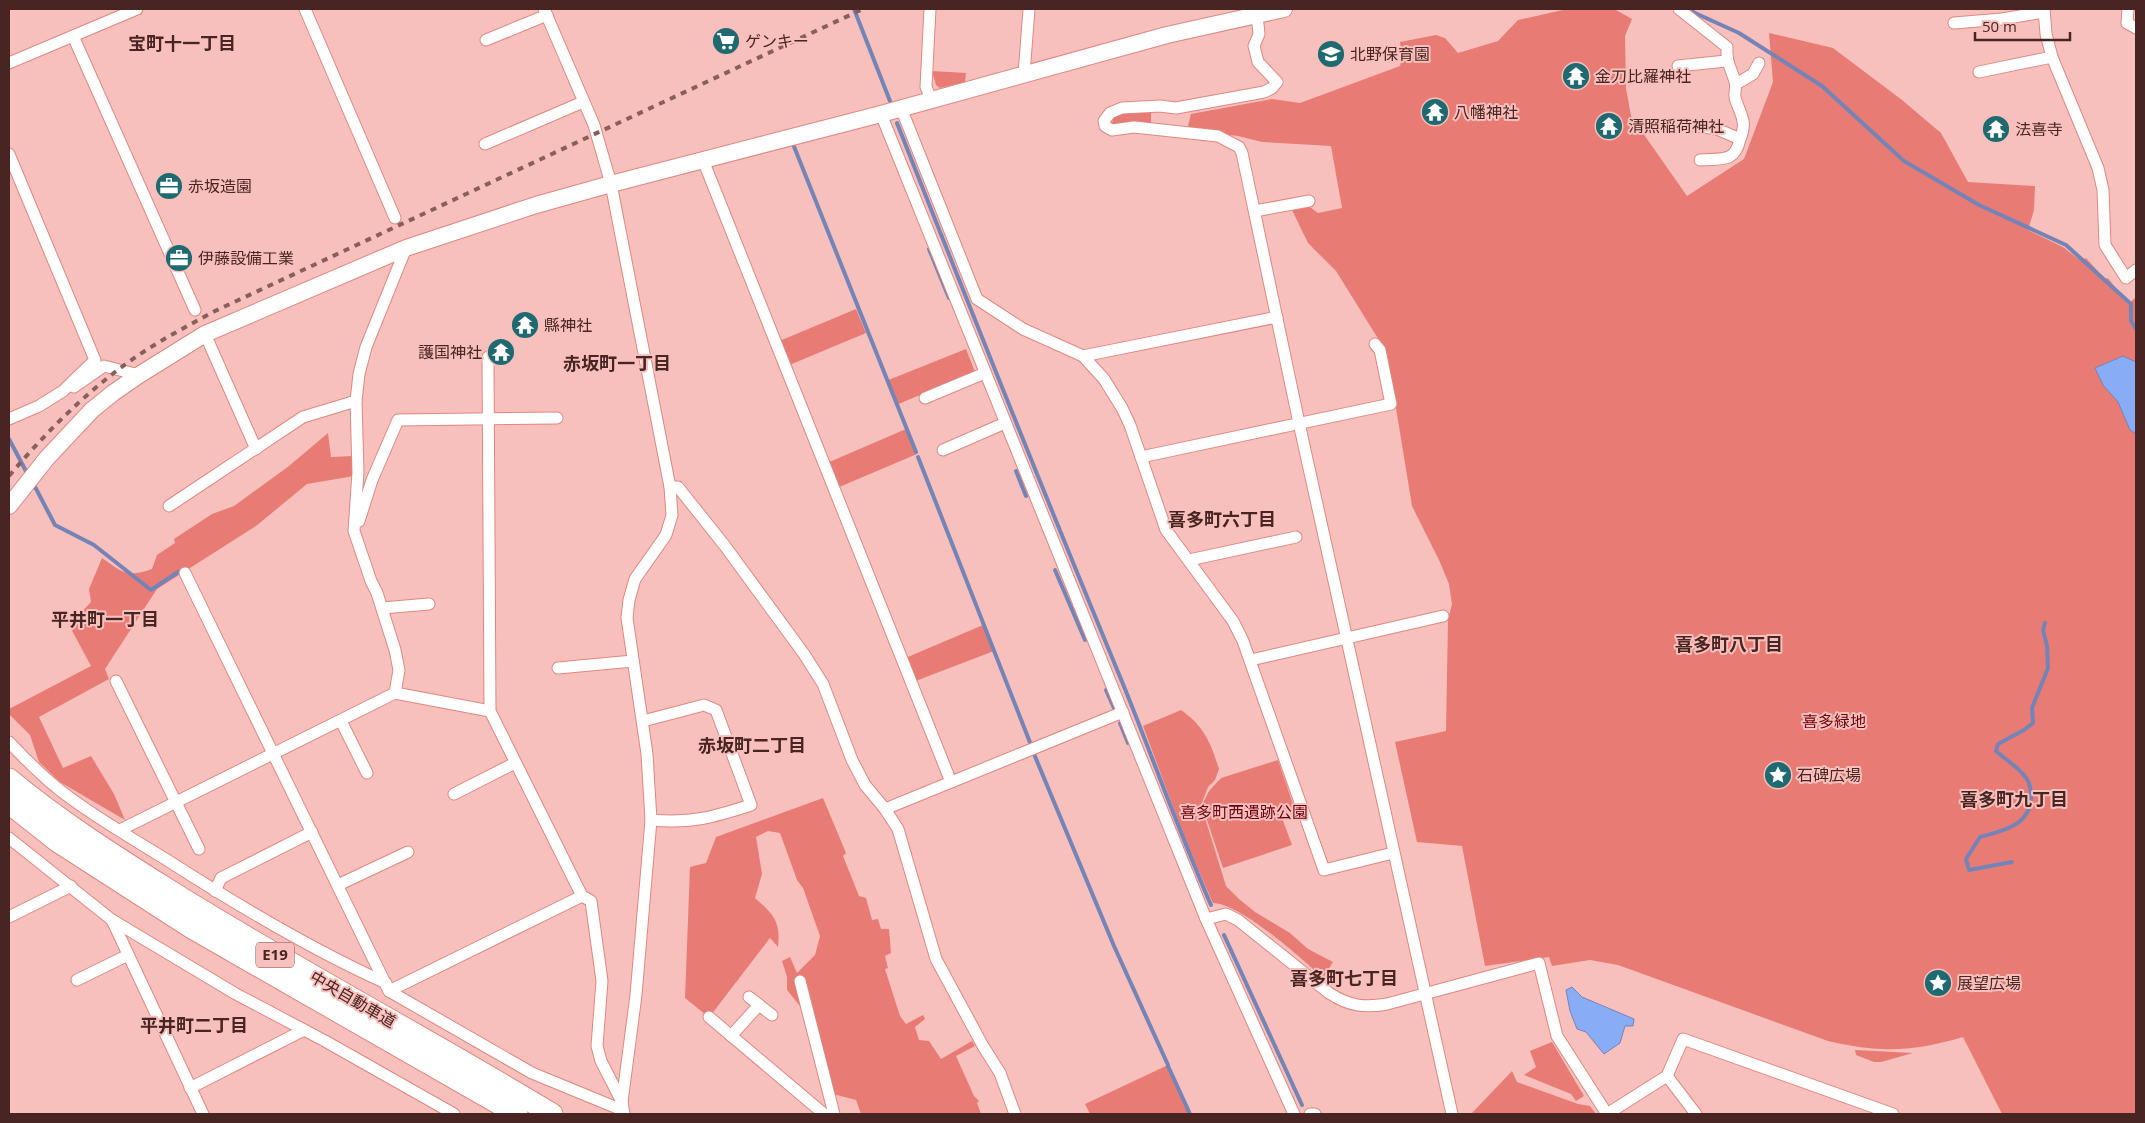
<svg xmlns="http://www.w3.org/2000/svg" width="2145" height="1123" viewBox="0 0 2145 1123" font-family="'Open Sans','Noto Sans JP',sans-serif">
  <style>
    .green { fill: #e97b75 }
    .water { fill: #88acf5; stroke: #7584b6 }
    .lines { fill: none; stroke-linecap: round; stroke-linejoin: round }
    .stream { stroke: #7584b6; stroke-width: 4 }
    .street-casing { stroke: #df8781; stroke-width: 13 }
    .secondary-casing { stroke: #df8781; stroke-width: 18 }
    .highway-casing { stroke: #df8781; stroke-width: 23 }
    .street { stroke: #fff; stroke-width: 11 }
    .secondary { stroke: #fff; stroke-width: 16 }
    .highway { stroke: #fff; stroke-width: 21 }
    .rail { stroke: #895e5b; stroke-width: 4; stroke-dasharray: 6 6; stroke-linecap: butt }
    .labels { text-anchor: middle; stroke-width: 4; stroke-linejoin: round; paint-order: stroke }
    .shield { fill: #f8c0bc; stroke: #7d5451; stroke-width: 1 }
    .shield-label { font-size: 15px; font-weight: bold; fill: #482523 }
    .poi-label { font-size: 16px; fill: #482523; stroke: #f8c0bc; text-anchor: start }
    .park-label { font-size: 16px; fill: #6d000e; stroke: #f8c0bc }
    .street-label { font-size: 16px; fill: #482523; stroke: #f8c0bc }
    .neighbourhood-label { font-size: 18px; font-weight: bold; fill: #482523; stroke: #f8c0bc }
  </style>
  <rect width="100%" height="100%" fill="#f8c0bc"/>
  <g class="green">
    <path d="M1567 9H1614L1632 19 1625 36 1626 88 1631 116 1687 196 1744 159 1773 82 1769 33 1833 48 1902 100 1941 133 1968 182 2035 186 2034 210 2028 230 2063 247 2081 261 2086 258 2105 279 2108 278 2128 304 2136 297V1114H2002L1963 1037C1912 1052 1880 1053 1828 1041L1618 965 1590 960 1552 966 1549 957 1485 966 1462 846 1417 842 1395 742 1446 731 1448 620 1452 604 1449 584 1439 560 1412 506 1387 353 1336 271 1308 243 1292 210 1310 207 1318 213 1342 208 1331 146 1262 142 1238 136 1187 130 1191 114 1272 99 1300 103 1400 66 1402 58 1400 42 1436 35 1445 38 1458 53 1498 41 1518 20Z"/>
    <path d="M932 71 966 73 965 82 940 88 936 85Z"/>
    <path d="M1139 110 1151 111V124L1116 126 1112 124 1113 119 1119 114Z"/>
    <path d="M856 309 866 333 787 366 777 342Z"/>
    <path d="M966 349 975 372 896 405 886 381Z"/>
    <path d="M906 429 917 454 837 488 827 463Z"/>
    <path d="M328 433 331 457 354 456V476L307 484 256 526 157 589 105 669 109 679 39 717 63 768 91 756 114 794 125 820 60 782 39 762 30 735 9 714V709L91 666 69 625 91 602 89 589 102 558C122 572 127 578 152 569L157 555 175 543 174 539 212 514 234 506 289 466Z"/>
    <path d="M983 625 994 651 913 682 903 659Z"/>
    <path d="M1181 710C1204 726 1211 743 1219 769L1215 780 1208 787 1201 805 1226 886 1239 899 1255 912 1290 933 1308 949 1333 962 1323 978C1301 958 1240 903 1213 903L1188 847 1143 726Z"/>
    <path d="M1278 760 1296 813 1282 818 1292 845 1223 868 1202 805 1209 791 1221 778Z"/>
    <path d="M823 798 846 853 843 856 859 896 866 898 872 920 878 919 881 929H889L891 953 885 956 888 968 885 969 900 1016 906 1024 923 1015 925 1019 915 1027 919 1040 929 1041 941 1059 972 1041 975 1046 956 1056 974 1096 979 1101 977 1103 981 1114H861L856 1100 833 1094 804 1011 787 990V977L782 961 790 957 797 973 815 955 820 936 803 888 797 880 780 833 768 831 756 837 762 874 755 898C773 914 781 921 778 947L770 938 711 1015H706L685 998 690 867 706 863 716 837Z"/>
    <path d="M1552 1042 1584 1096 1576 1101 1571 1094 1524 1075 1536 1067 1530 1051Z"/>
    <path d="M1855 1050 1913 1053 1881 1062H1874L1856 1055Z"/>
    <path d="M1168 1065 1190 1114H1090L1085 1104Z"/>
    <path d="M1512 1071 1517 1082 1578 1104 1590 1106 1596 1114H1471Z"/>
  </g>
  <g class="water">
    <path d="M2123 356 2136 362V434L2130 430 2118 402 2103 385 2095 368Z"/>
    <path d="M1572 987 1582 997 1634 1019 1633 1026H1625L1620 1043 1604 1054 1586 1032 1577 1029 1570 1011 1566 990Z"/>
  </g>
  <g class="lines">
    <g class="stream">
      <path d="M854 9 890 101"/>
      <path d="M1689 9 1695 13 1739 33 1822 86 1904 161 1979 205 2066 245 2131 304V321L2136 329"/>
      <path d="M897 123C971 311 1046 498 1123 684 1153 758 1179 832 1211 905"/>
      <path d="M793 144 916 452"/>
      <path d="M929 249 949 298"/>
      <path d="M9 439 28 475"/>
      <path d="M918 457 1031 745"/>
      <path d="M1016 471 1026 496"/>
      <path d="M33 483 55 525 94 545 151 590 178 572"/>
      <path d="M1055 570 1085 640"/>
      <path d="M1106 690 1114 708"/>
      <path d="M1120 723 1128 743"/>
      <path d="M1034 754 1114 946 1168 1065"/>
      <path d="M2012 862 1969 870 1966 859 1980 837C2003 831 2032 825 2031 795 2031 786 2029 780 2023 774 2015 765 2005 759 1996 751L1998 744 2024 730 2033 723 2032 708 2048 668 2047 646 2043 630 2045 623"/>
      <path d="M1224 935 1302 1105"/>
      <path d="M1168 1066 1190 1114"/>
    </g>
    <defs>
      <g id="street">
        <path d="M305 9 395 218"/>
        <path d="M544 9 594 125 611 184 670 487 672 515 666 535 635 579 629 600 627 618 647 754 651 820 636 995 622 1102 624 1114"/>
        <path d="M930 9 926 87 931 99"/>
        <path d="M1679 9 1727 47C1726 63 1731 67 1735 82 1737 88 1733 94 1736 101 1742 117 1747 123 1740 139L1717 129 1684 124"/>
        <path d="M2044 9 2046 34 2052 57 2098 168 2103 190 2105 245 2126 278 2136 270"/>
        <path d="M2128 9 2127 23 2136 28"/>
        <path d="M1253 11 1258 24 1259 34 1254 46 1258 62 1277 82 1272 88 1264 92 1176 108 1160 106 1122 108 1110 113 1104 121 1105 126 1112 130 1134 127 1218 136 1239 147 1242 153 1299 423 1452 1114"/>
        <path d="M1954 23 2002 19 2044 12"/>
        <path d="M73 36 195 310"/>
        <path d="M486 40 547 15"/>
        <path d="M9 63 137 9"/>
        <path d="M1678 66 1726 61"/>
        <path d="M1979 72 2052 57"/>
        <path d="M1024 74 1029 9"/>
        <path d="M1736 84 1753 74 1759 63"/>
        <path d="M901 108 977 299 1023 329 1083 356 1104 379 1122 408 1130 425 1166 530 1233 621 1243 641 1324 870 1393 853"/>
        <path d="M881 114 1206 919 1294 1114"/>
        <path d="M485 144 583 102"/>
        <path d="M9 154 95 360 63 391 39 406 9 419"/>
        <path d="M703 160 951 782"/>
        <path d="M1700 160C1720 158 1735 164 1740 139"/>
        <path d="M1255 211 1309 201"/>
        <path d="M205 334 256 449"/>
        <path d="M1083 356 1277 317"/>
        <path d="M488 357 490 711 582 896 591 901 602 981 597 1046 601 1061 622 1102"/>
        <path d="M74 387 104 366 139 375"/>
        <path d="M925 398 985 373"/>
        <path d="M943 450 1005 423"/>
        <path d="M1141 457 1391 404 1380 350 1375 344"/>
        <path d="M670 487H678L725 546 804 654 823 684 852 760 865 785 885 809 898 829 936 959 983 1046 1000 1073 1015 1114"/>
        <path d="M169 506 303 417 356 401"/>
        <path d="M359 521 372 480 398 420 557 418"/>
        <path d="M1189 560 1296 537"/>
        <path d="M185 573 389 991 532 1073 622 1110"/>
        <path d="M382 608 429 604"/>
        <path d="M1251 660 1443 616"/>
        <path d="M558 668 633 661"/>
        <path d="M116 681 199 849"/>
        <path d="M395 693 490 711"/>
        <path d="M341 721 367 773"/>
        <path d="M643 721 704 705 716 710 751 805C714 817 691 824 651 820"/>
        <path d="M9 742C25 759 42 776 61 791 94 817 132 838 167 860 237 905 310 949 386 983"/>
        <path d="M454 794 515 763"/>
        <path d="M885 809 1123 712"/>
        <path d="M120 830 395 693 399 670 395 650 377 593 371 581 354 531 358 472 356 401 359 374 366 347 406 248"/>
        <path d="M9 838 112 920 236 994 325 1041 454 1114"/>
        <path d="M338 885 408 852"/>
        <path d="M215 891 221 878 312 832"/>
        <path d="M9 917 71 886"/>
        <path d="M1206 919 1226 914 1238 920 1329 993C1349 1006 1364 1008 1387 1004L1539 963 1557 1036 1607 1114"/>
        <path d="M112 920 203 1114"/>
        <path d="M77 980 128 955"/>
        <path d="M800 981 834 1114"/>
        <path d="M389 991 582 896"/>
        <path d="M749 997 772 1015"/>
        <path d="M709 1017 824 1114"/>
        <path d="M731 1036 759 1005"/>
        <path d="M1667 1076 1696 1114"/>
        <path d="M190 1088 304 1030"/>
        <path d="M1310 1114H1315"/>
        <path d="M1607 1114 1667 1076 1683 1039 1893 1114"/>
      </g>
      <path id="secondary" d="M9 506 47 458 92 410 113 393 139 375 205 334 406 248 536 205 611 184 881 114 1167 35 1284 9"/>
      <g id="highway">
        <path d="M9 779C58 820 113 855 167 889 293 968 425 1037 552 1114"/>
        <path d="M9 803 57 841 192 928 517 1114"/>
      </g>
    </defs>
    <use href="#street" class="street-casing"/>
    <use href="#secondary" class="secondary-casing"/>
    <use href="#highway" class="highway-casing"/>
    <use href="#street" class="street"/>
    <use href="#secondary" class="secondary"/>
    <use href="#highway" class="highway"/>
    <path class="rail" d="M9 476C42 437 78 400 119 369 149 346 182 329 215 311L863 9"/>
  </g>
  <defs>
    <symbol id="supermarket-disc" viewBox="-11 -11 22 22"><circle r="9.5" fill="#1e6a70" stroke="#f8c0bc"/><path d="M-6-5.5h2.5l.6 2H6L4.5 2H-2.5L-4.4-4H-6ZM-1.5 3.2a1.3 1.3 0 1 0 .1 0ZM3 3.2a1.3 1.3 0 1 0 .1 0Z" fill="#fff"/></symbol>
    <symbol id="school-disc" viewBox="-11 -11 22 22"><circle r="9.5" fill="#1e6a70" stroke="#f8c0bc"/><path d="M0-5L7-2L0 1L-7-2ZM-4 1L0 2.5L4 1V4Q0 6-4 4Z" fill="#fff"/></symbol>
    <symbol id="temple-disc" viewBox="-11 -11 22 22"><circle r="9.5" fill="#1e6a70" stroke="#f8c0bc"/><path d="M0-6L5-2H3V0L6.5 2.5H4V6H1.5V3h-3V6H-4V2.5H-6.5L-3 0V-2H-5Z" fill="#fff"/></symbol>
    <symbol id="office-disc" viewBox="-11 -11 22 22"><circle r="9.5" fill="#1e6a70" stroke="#f8c0bc"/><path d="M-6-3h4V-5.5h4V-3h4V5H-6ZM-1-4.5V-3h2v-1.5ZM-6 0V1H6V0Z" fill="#fff"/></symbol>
    <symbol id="sight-disc" viewBox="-11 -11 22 22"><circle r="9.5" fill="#1e6a70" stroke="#f8c0bc"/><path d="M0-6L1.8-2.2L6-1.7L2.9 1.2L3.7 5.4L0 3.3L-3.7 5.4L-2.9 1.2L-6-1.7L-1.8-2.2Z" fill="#fff"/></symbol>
  </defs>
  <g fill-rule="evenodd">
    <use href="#supermarket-disc" x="710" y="25" width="32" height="32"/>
    <use href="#school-disc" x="1315" y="38" width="32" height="32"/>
    <use href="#temple-disc" x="1560" y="60" width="32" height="32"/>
    <use href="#temple-disc" x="1419" y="96" width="32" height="32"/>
    <use href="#temple-disc" x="1593" y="110" width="32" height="32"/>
    <use href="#temple-disc" x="1980" y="113" width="32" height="32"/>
    <use href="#office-disc" x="153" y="170" width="32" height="32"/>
    <use href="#office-disc" x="163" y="242" width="32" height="32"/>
    <use href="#temple-disc" x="509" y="309" width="32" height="32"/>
    <use href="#temple-disc" x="485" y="336" width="32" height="32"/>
    <use href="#sight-disc" x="1762" y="759" width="32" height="32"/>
    <use href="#sight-disc" x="1922" y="967" width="32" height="32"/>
  </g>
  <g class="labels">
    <rect class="shield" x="256" y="942.5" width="38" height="25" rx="4"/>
    <g class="shield-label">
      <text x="275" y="960">E19</text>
    </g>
    <g class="poi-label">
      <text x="745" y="47">ゲンキー</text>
      <text x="1350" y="60">北野保育園</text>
      <text x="1595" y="82">金刀比羅神社</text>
      <text x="1454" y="118">八幡神社</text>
      <text x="1628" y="132">清照稲荷神社</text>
      <text x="2015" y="135">法喜寺</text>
      <text x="188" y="192">赤坂造園</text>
      <text x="198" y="264">伊藤設備工業</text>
      <text x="544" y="331">縣神社</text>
      <text x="482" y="358" text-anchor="end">護国神社</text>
      <text x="1797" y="781">石碑広場</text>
      <text x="1957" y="989">展望広場</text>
    </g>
    <g class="park-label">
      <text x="1834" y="727">喜多緑地</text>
      <text x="1244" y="818">喜多町西遺跡公園</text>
    </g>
    <g class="street-label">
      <text transform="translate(353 999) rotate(30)" y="6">中央自動車道</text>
    </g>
    <g class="neighbourhood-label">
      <text x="182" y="50">宝町十一丁目</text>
      <text x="617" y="370">赤坂町一丁目</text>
      <text x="1222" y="526">喜多町六丁目</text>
      <text x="105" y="626">平井町一丁目</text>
      <text x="1729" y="651">喜多町八丁目</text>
      <text x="752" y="752">赤坂町二丁目</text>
      <text x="2014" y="806">喜多町九丁目</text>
      <text x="1344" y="985">喜多町七丁目</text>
      <text x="194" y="1032">平井町二丁目</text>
    </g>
  </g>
  <rect width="2145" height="1123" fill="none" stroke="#482523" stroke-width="20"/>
  <path d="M1975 32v8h95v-8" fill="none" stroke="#482523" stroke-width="2.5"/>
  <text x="1982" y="32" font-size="15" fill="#482523" stroke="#f8c0bc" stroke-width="4" paint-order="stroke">50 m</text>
</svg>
